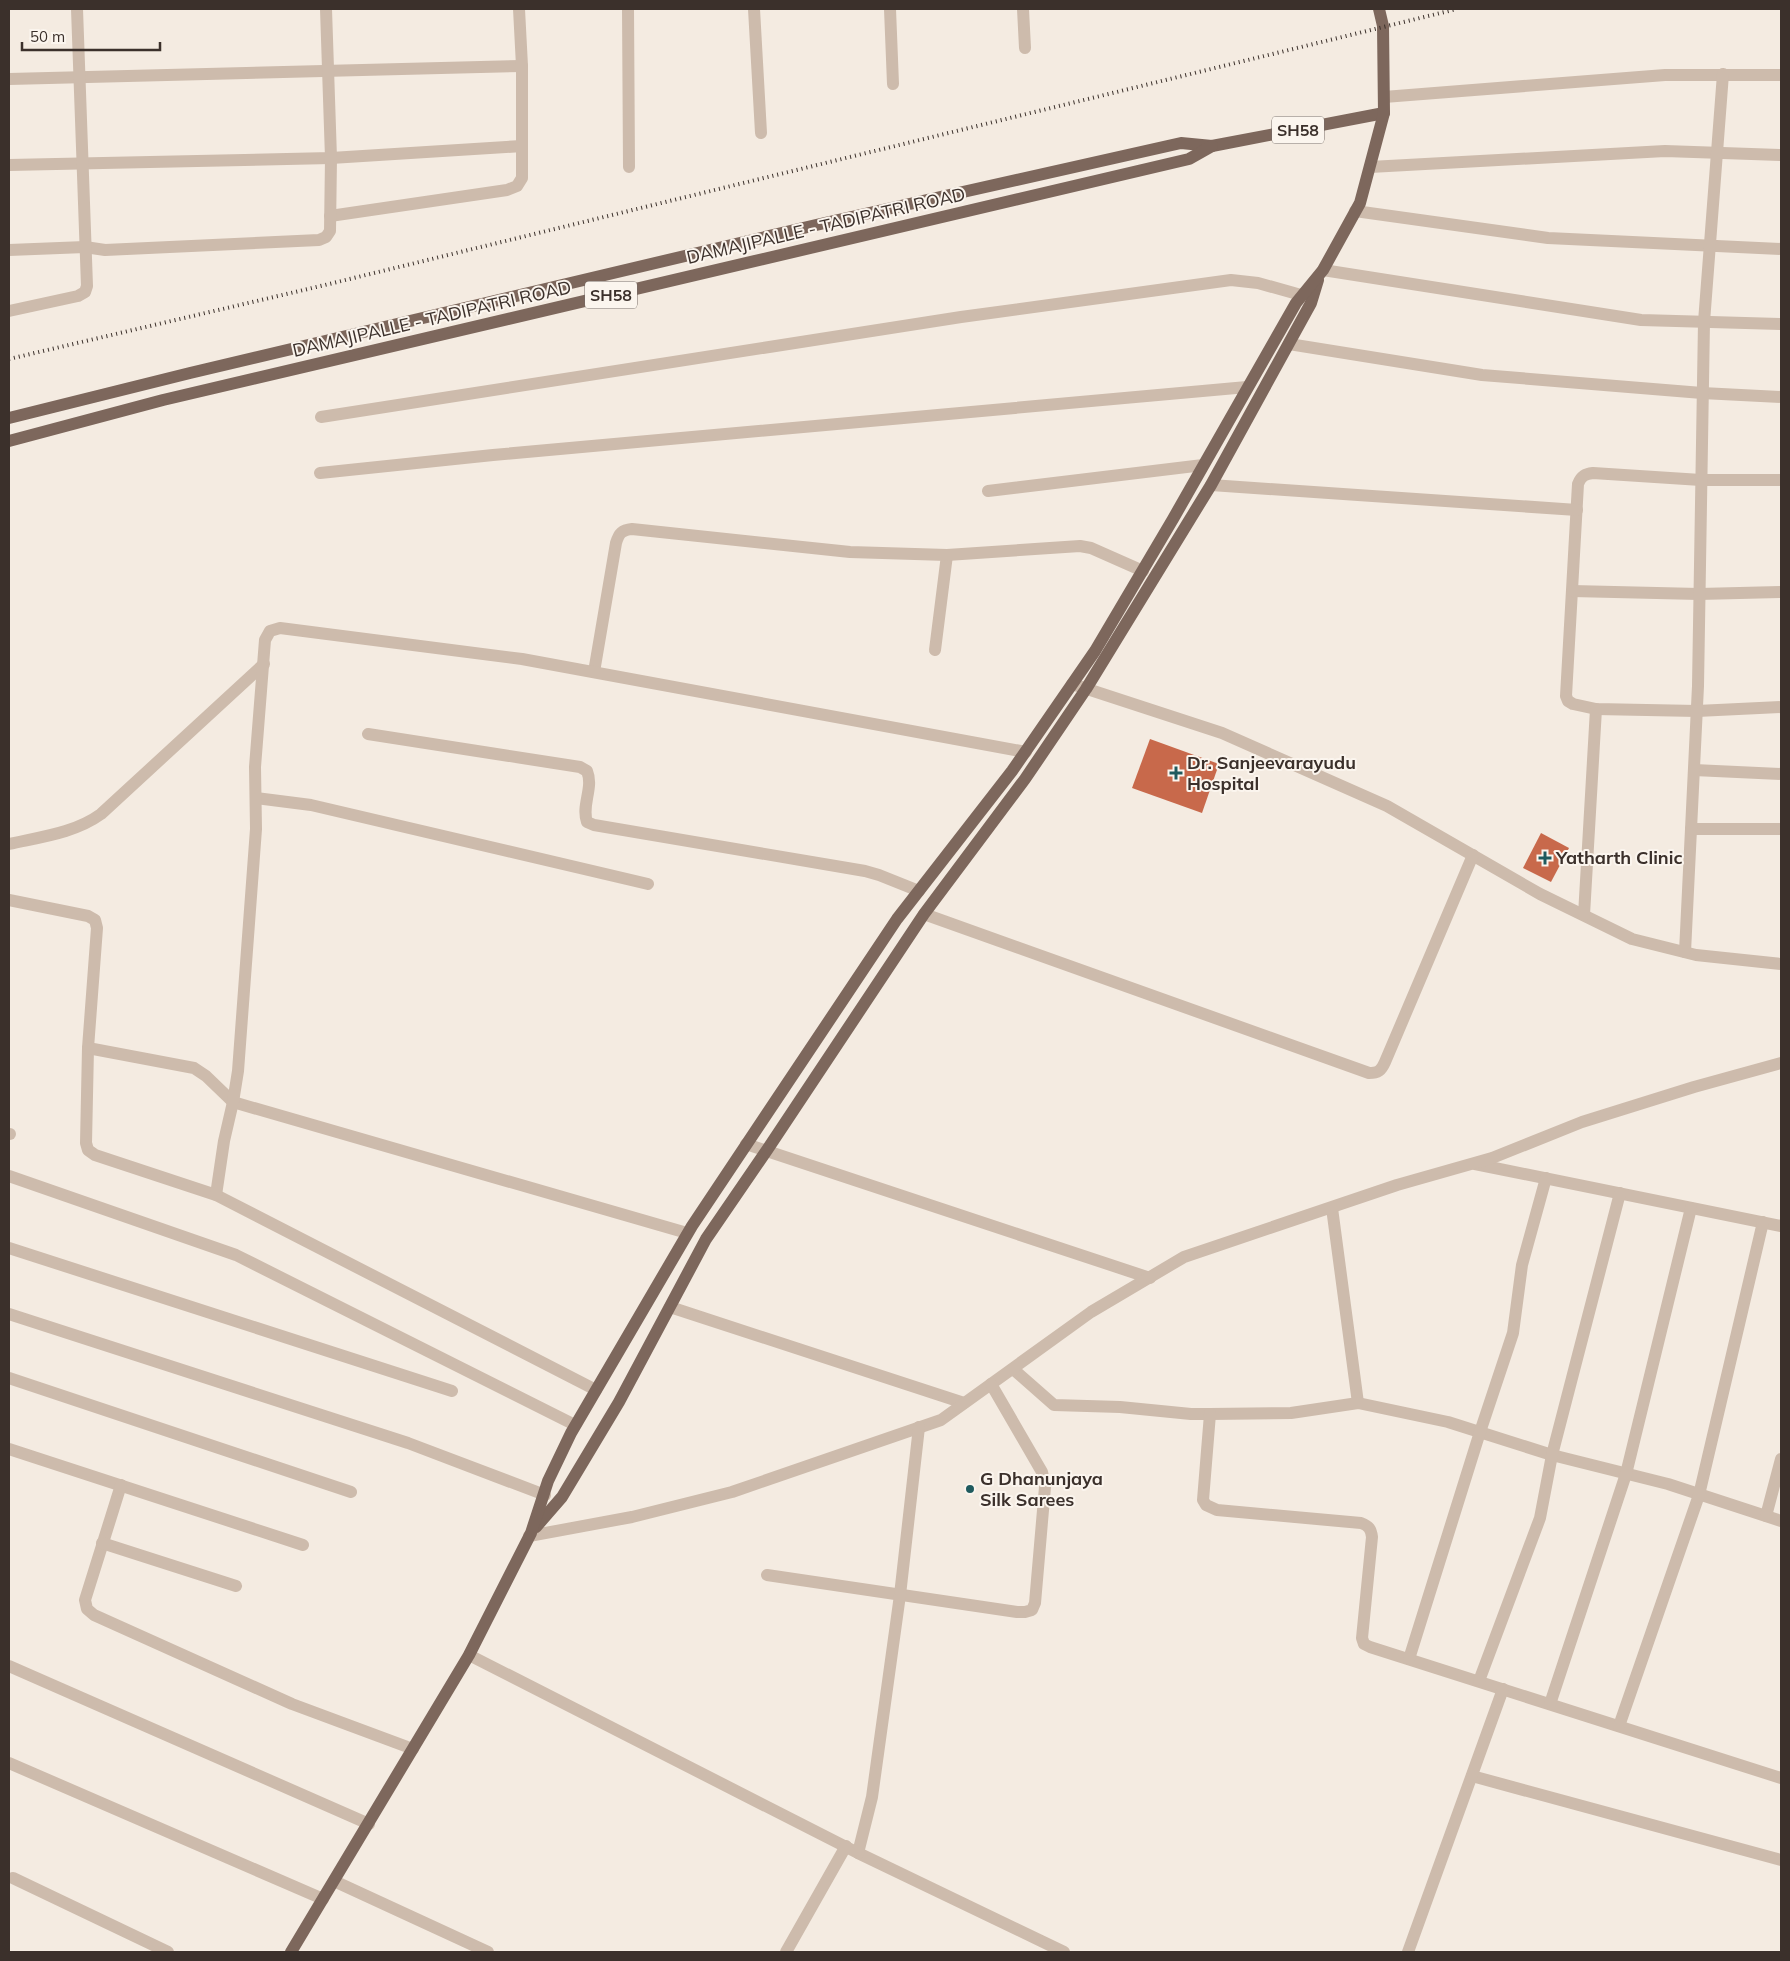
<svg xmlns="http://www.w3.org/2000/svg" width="1790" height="1961" viewBox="0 0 1790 1961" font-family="Mulish,sans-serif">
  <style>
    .building { fill: #c8694b }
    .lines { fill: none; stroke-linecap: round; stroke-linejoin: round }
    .minor { stroke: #cdbbac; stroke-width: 12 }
    .major { stroke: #7d675c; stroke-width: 12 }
    .rail { stroke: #3b302b; stroke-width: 4; stroke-dasharray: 1 4; stroke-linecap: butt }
    .poi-dot { fill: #1f5a5e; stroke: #fbf5ee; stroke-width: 2 }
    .labels { text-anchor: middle; stroke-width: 4; stroke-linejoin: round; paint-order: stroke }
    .shield { fill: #fbf5ee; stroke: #756b66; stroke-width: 1 }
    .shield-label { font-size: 16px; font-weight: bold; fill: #3b302b }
    .street-label { font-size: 18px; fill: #3b302b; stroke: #fbf5ee }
    .poi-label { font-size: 18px; font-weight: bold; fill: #3b302b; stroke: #fbf5ee; text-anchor: start }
  </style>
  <rect width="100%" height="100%" fill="#f4ebe1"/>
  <g class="building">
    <path d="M1150 739 1219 764 1202 813 1132 788Z"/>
    <path d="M1541 833 1569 848 1551 882 1523 868Z"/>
  </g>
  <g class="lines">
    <g class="minor">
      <path d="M628 9 629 167"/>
      <path d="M754 9 761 133"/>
      <path d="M890 9 893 84"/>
      <path d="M1023 9 1025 48"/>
      <path d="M9 79 522 66"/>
      <path d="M1384 97 1665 75H1781"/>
      <path d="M9 165 331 158 522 146"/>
      <path d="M1370 167 1665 151 1781 155"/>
      <path d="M1355 211 1548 238 1781 249"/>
      <path d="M330 216 507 190 517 186 522 178V66L519 9"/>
      <path d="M9 250 85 247 105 250 319 240 326 237 330 231 331 158 326 9"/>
      <path d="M1323 270 1641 320 1781 324"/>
      <path d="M9 311 78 296 85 292 87 286 77 9"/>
      <path d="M1289 344 1482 375 1702 393 1781 397"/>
      <path d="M321 417 961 317 1231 280 1258 283 1301 295"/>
      <path d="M320 473 493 455 1247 387"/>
      <path d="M1781 480H1701L1593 473C1585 474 1581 476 1578 484L1566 696 1568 701 1573 704 1596 709 1697 711 1781 707"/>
      <path d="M1211 485 1577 510"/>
      <path d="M988 491 1203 465"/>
      <path d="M1572 591 1699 594 1781 592"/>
      <path d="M935 650 947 555"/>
      <path d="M594 672 616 543C619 533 622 530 632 529L850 552 947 555 1080 546 1091 548 1143 571"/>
      <path d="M1072 684 1222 733 1387 806 1540 894 1632 939 1696 955 1781 964"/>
      <path d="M368 734 580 767 587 771C594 788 581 805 587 822L594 825 865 871 879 875 919 891"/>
      <path d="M1694 770 1781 774"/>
      <path d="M256 798 311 805 648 884"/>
      <path d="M1691 829H1781"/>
      <path d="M9 844C40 837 75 833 101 814L264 664"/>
      <path d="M9 900 88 916 95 920 97 928 88 1048 86 1143 88 1150 95 1155 216 1195 596 1390"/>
      <path d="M924 914 1369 1073C1378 1073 1381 1071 1385 1062L1473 855"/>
      <path d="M1584 915 1596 709"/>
      <path d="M1685 952 1698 686 1704 322 1723 74"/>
      <path d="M88 1048 194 1068 206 1076 233 1102 687 1233"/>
      <path d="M9 1134H10"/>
      <path d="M746 1144 1150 1278"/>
      <path d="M1475 1164 1781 1226"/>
      <path d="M9 1176 236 1255 575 1425"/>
      <path d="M216 1195 224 1141 233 1102 238 1071 256 829 255 767 265 640 270 631 280 628 522 659 1026 752"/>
      <path d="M1332 1208 1358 1403"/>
      <path d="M9 1248 452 1391"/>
      <path d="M670 1307 964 1403"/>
      <path d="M9 1314 408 1443 545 1495"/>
      <path d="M1013 1369 1054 1405 1120 1407 1191 1414H1210L1291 1413 1358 1403 1448 1422 1552 1455 1668 1484 1781 1521"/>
      <path d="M9 1378 351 1492"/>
      <path d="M1210 1414 1203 1500 1206 1505 1217 1510 1361 1523C1369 1526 1371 1529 1372 1537L1362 1638 1364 1644 1370 1647 1781 1778"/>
      <path d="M9 1449 303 1545"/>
      <path d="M121 1485 85 1600 87 1609 94 1615 292 1704 413 1749"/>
      <path d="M1766 1516 1781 1459"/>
      <path d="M529 1536 632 1517 732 1492 941 1420 1091 1312 1184 1257 1397 1185 1492 1158 1582 1122 1694 1087 1781 1063"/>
      <path d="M102 1543 236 1586"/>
      <path d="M767 1575 1017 1612H1025L1032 1610 1035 1603 1045 1487 1042 1472 991 1384"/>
      <path d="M469 1655 858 1853 1064 1952"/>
      <path d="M1409 1659 1480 1432 1513 1333 1522 1265 1546 1178"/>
      <path d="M9 1666 369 1824"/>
      <path d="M1479 1681 1540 1518 1552 1455 1620 1193"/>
      <path d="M1550 1704 1626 1474 1691 1208"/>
      <path d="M1619 1726 1699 1495 1763 1222"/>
      <path d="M9 1763 323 1899"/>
      <path d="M1472 1776 1781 1860"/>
      <path d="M858 1853 872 1797 900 1595 919 1427"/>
      <path d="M13 1878 168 1952"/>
      <path d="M334 1881 488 1952"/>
      <path d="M786 1952 846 1846"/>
      <path d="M1408 1952 1503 1689"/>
    </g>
    <g class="major">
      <path d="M9 418 190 373 816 225 1181 143 1212 146 1384 113"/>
      <path d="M9 441 163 400 1189 159 1212 146"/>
      <path d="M536 1527 562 1497 619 1402 706 1239 767 1150 924 914 1025 779 1086 689 1211 485 1311 303 1318 280"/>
      <path d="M291 1952 469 1655 531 1533 548 1481 571 1433 692 1226 897 919 1012 771 1095 651 1173 519 1296 303 1323 270 1360 203 1384 113 1383 26 1379 9"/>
    </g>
    <path class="rail" d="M9 359 325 285 1457 9"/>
  </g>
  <g class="poi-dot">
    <path d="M1173.5 765.5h5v5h5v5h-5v5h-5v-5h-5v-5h5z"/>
    <path d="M1542.5 850.5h5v5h5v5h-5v5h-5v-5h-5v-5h5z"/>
    <circle cx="970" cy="1489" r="5"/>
  </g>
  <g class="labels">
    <g class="shield">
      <rect x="1272" y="116.5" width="52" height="27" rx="4"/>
      <rect x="585" y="281.5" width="52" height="27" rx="4"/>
    </g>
    <g class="shield-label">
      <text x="1298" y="136">SH58</text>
      <text x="611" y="301">SH58</text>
    </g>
    <g class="street-label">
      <text transform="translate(826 226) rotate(-13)" y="6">DAMAJIPALLE - TADIPATRI ROAD</text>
      <text transform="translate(432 319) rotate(-13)" y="6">DAMAJIPALLE - TADIPATRI ROAD</text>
    </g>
    <g class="poi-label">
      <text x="1187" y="769">Dr. Sanjeevarayudu<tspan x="1187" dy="21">Hospital</tspan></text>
      <text x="1556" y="864">Yatharth Clinic</text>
      <text x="980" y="1485">G Dhanunjaya<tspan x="980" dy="21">Silk Sarees</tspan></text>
    </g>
  </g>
  <rect width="1790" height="1961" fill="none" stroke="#3b302b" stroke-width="20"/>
  <path d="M22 42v8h138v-8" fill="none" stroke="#3b302b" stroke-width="2.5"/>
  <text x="30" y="42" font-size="15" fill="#3b302b" stroke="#fbf5ee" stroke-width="4" paint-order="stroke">50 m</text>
</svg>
